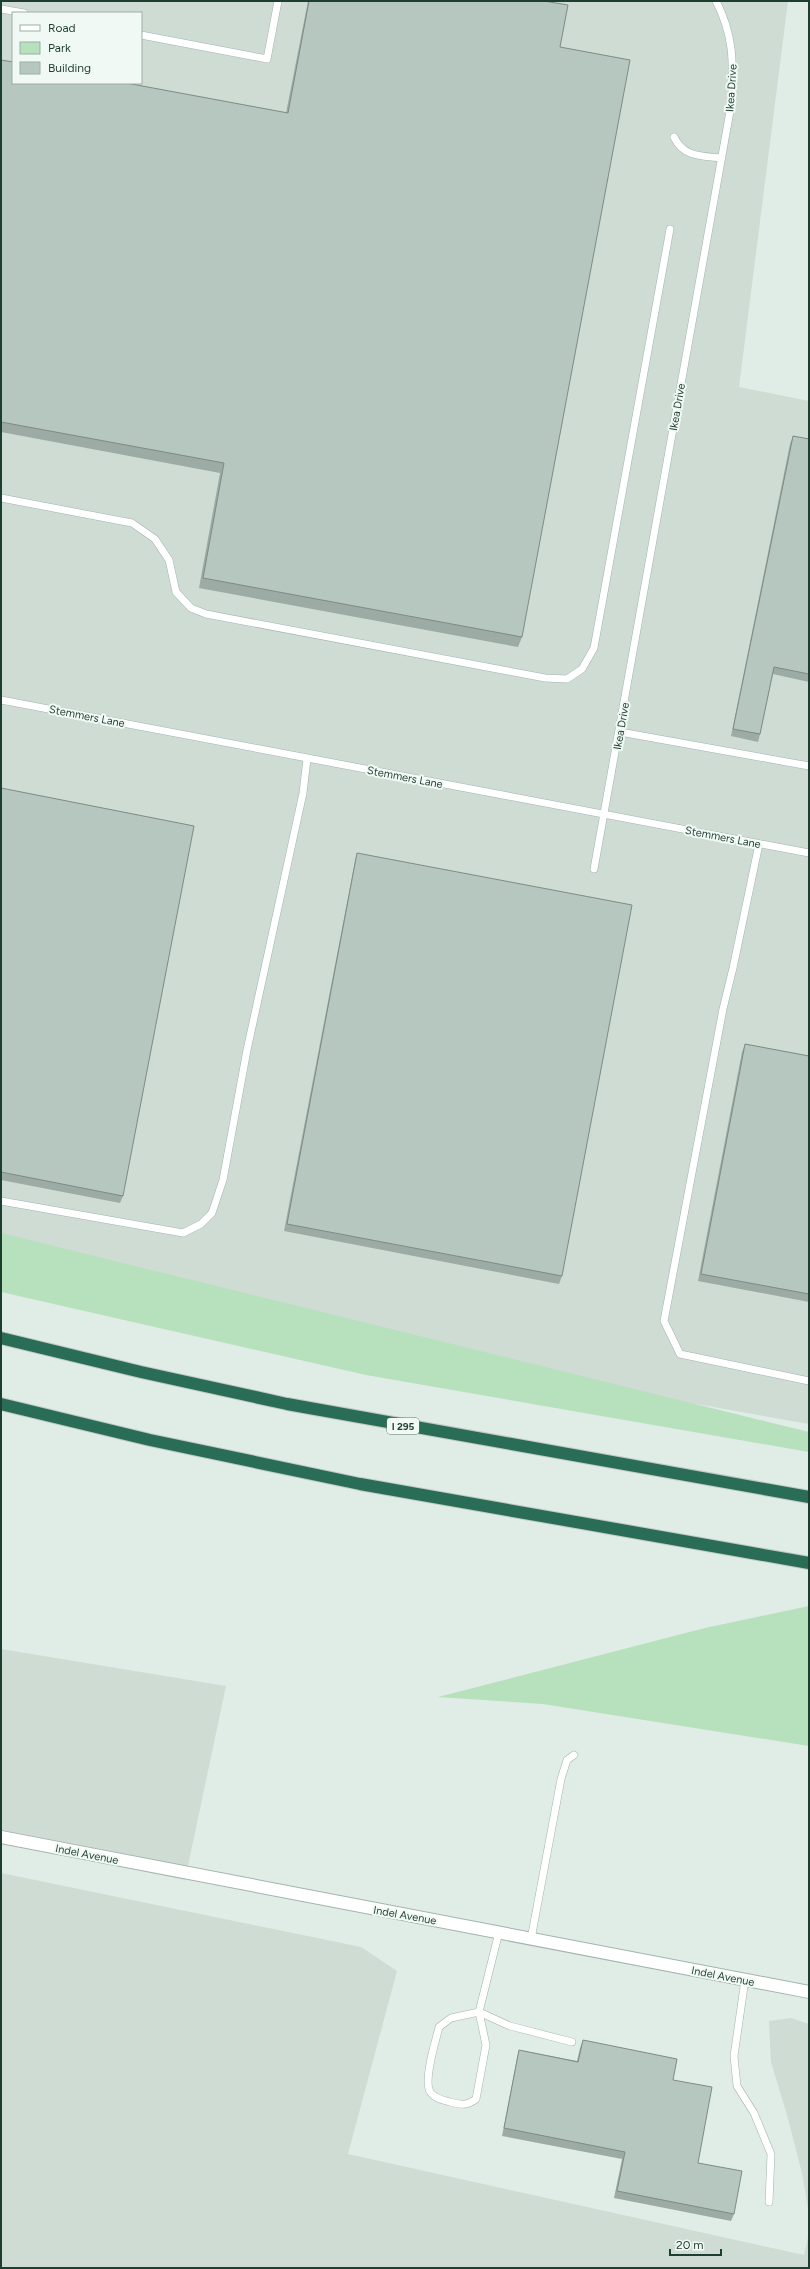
<svg xmlns="http://www.w3.org/2000/svg" width="810" height="2269" viewBox="0 0 810 2269" font-family="Figtree,sans-serif">
  <style>
    .built { fill: #cedcd4; fill-rule: evenodd }
    .green { fill: #b7e0bd }
    .lines { fill: none; stroke-linecap: round; stroke-linejoin: round }
    .service-casing { stroke: #a2b4ac; stroke-width: 8 }
    .minor-casing { stroke: #a2b4ac; stroke-width: 14 }
    .motorway-casing { stroke: #c0c9c6; stroke-width: 14 }
    .service { stroke: #fff; stroke-width: 7 }
    .minor { stroke: #fff; stroke-width: 12 }
    .motorway { stroke: #296d57; stroke-width: 12 }
    .wall { fill: #9caba3 }
    .building { fill: #b5c7be; stroke: #7f8b85 }
    .labels { text-anchor: middle; stroke-width: 4; stroke-linejoin: round; paint-order: stroke }
    .shield { fill: #f1f9f4; stroke: #5e766c; stroke-width: 1 }
    .shield-label { font-size: 10px; font-weight: bold; fill: #1f3e32 }
    .street-label { font-size: 11px; fill: #1f3e32; stroke: #f1f9f4 }
  </style>
  <rect width="100%" height="100%" fill="#e0ece6"/>
  <g class="built">
    <path d="M1 1H788L739 387 809 401V1424L133 1304 1 1259ZM13 13H141V83H13Z"/>
    <path d="M1 1649 226 1686 185 1880 1 1842Z"/>
    <path d="M1 1873 361 1947 397 1971 348 2154 804 2255 809 2233V2268H1Z"/>
    <path d="M791 2018 809 2024V2215L802 2173 787 2115 771 2062 769 2021Z"/>
  </g>
  <g class="green">
    <path d="M1 1233 809 1432V1452L366 1375 1 1292Z"/>
    <path d="M809 1606V1746L543 1704 438 1697 705 1628Z"/>
  </g>
  <g class="lines">
    <defs>
      <g id="service">
        <path d="M1 9 24 13"/>
        <path d="M141 35 267 59 278 1"/>
        <path d="M674 137C683 157 702 156 721 158"/>
        <path d="M1 498 132 523 155 539 169 560 176 592 191 608 206 614 545 678 567 679 582 669 594 648 670 229"/>
        <path d="M1 700 809 853"/>
        <path d="M620 732 809 766"/>
        <path d="M759 844 733 968 723 1009 664 1321 680 1354 809 1381"/>
        <path d="M594 869 732 100C733 62 734 36 716 1"/>
        <path d="M1 1201 183 1233 201 1224 212 1213 223 1180 247 1050 303 793 307 759"/>
        <path d="M499 1932 479 2012 486 2045 476 2099C467 2106 461 2105 450 2102 443 2100 436 2099 431 2093 422 2083 436 2040 439 2027L451 2018 479 2012 510 2026 572 2042"/>
        <path d="M531 1939 561 1779 567 1760 574 1755"/>
        <path d="M745 1980 734 2056 737 2086 754 2113 771 2154 769 2202"/>
      </g>
      <path id="minor" d="M1 1837 809 1992"/>
      <g id="motorway">
        <path d="M1 1338 141 1372 287 1404 809 1497"/>
        <path d="M1 1404 150 1440 360 1484 809 1563"/>
      </g>
    </defs>
    <use href="#service" class="service-casing"/>
    <use href="#minor" class="minor-casing"/>
    <use href="#motorway" class="motorway-casing"/>
    <use href="#service" class="service"/>
    <use href="#minor" class="minor"/>
    <use href="#motorway" class="motorway"/>
  </g>
  <g class="wall">
    <path d="M308 1H544L560 47 522 637 518 647 199 588 220 473 1 432V60L286 113Z"/>
    <path d="M793 436 809 439V682L773 674 760 734 758 742 731 736 790 444Z"/>
    <path d="M1 788 123 1196 120 1203 1 1180Z"/>
    <path d="M357 853 562 1276 559 1284 284 1231 355 861Z"/>
    <path d="M745 1044 809 1056V1302L698 1281 742 1052Z"/>
    <path d="M583 2040 673 2080 698 2163 734 2214 731 2221 614 2198 622 2159 502 2136 517 2058 519 2050 577 2061 580 2048Z"/>
  </g>
  <g class="building">
    <path d="M309 1H544L568 5 560 47 630 60 522 637 203 578 224 463 1 422V60L13 62V83H126L288 113Z"/>
    <path d="M793 436 809 439V674L774 667 760 734 733 729Z"/>
    <path d="M1 788 194 826 123 1196 1 1172Z"/>
    <path d="M357 853 632 905 562 1276 287 1224Z"/>
    <path d="M745 1044 809 1056V1294L701 1274Z"/>
    <path d="M583 2040 677 2059 673 2080 712 2087 698 2163 742 2171 734 2214 617 2191 625 2152 504 2128 519 2050 578 2062Z"/>
  </g>
  <g class="labels">
    <rect class="shield" x="387" y="1418" width="32" height="16" rx="3"/>
    <g class="shield-label">
      <text x="403" y="1430">I 295</text>
    </g>
    <g class="street-label">
      <text transform="translate(731 88) rotate(-86)" y="4">Ikea Drive</text>
      <text transform="translate(677 407) rotate(-80)" y="4">Ikea Drive</text>
      <text transform="translate(87 716) rotate(11)" y="4">Stemmers Lane</text>
      <text transform="translate(621 726) rotate(-80)" y="4">Ikea Drive</text>
      <text transform="translate(405 777) rotate(11)" y="4">Stemmers Lane</text>
      <text transform="translate(723 837) rotate(11)" y="4">Stemmers Lane</text>
      <text transform="translate(87 1854) rotate(11)" y="4">Indel Avenue</text>
      <text transform="translate(405 1915) rotate(10)" y="4">Indel Avenue</text>
      <text transform="translate(723 1976) rotate(11)" y="4">Indel Avenue</text>
    </g>
  </g>
  <rect width="810" height="2269" fill="none" stroke="#1f3e32" stroke-width="4"/>
  <rect x="12" y="12" width="130" height="72" fill="#f1f9f4" stroke="#9daea6"/>
  <rect x="20" y="25" width="20" height="6" fill="#ffffff" stroke="#9daea6"/>
  <text x="48" y="32" font-size="12" fill="#1f3e32">Road</text>
  <rect x="20" y="42" width="20" height="12" fill="#b7e0bd" stroke="#9daea6"/>
  <text x="48" y="52" font-size="12" fill="#1f3e32">Park</text>
  <rect x="20" y="62" width="20" height="12" fill="#b5c7be" stroke="#9daea6"/>
  <text x="48" y="72" font-size="12" fill="#1f3e32">Building</text>
  <path d="M670 2249v6h51v-6" fill="none" stroke="#1f3e32" stroke-width="2"/>
  <text x="676" y="2249" font-size="12" fill="#1f3e32" stroke="#f1f9f4" stroke-width="3" paint-order="stroke">20 m</text>
</svg>
